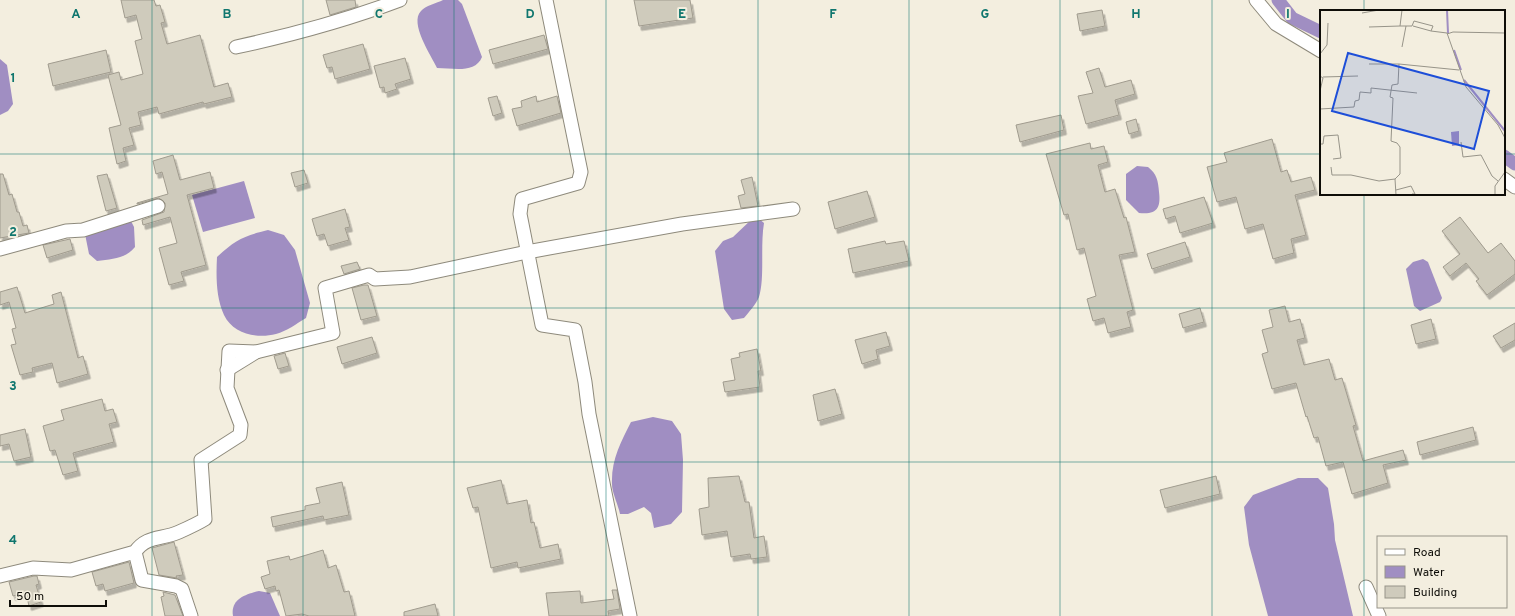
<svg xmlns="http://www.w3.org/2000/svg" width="1515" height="616" viewBox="0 0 1515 616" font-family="Overpass,sans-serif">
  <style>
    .water { fill: #a08ec2 }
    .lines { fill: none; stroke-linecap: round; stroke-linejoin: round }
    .canal { stroke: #a08ec2; stroke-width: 13 }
    .building { fill: #cfcbbc; stroke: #a09b8e; filter: url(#shadow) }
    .street-casing { stroke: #8e8a7c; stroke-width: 15 }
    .street { stroke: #fff; stroke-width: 13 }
    .grid { fill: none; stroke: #0f766e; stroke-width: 1; stroke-opacity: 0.55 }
    .inset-river { fill: none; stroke: #a08ec2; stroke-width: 2 }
    .inset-road { fill: none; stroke: #979489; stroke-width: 1 }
    .view { fill: #1d4ed8; fill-opacity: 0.15; stroke: #1d4ed8; stroke-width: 2 }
    .inset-edge { fill: none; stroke: #0e0d08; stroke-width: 2 }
    .grid-label { font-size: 13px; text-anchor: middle; font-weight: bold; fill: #0f766e; stroke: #f3eedf; stroke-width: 4; stroke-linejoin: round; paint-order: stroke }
  </style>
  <defs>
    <filter id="shadow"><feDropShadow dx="2.5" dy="4.5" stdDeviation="0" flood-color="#0004"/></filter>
  </defs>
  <rect width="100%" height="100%" fill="#f3eedf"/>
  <g class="water">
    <path d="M443 0H458L462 4 482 57C475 74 453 68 437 68 431 55 409 23 421 11 425 6 437 3 443 0Z"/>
    <path d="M0 59 7 65 13 104 8 111 0 115Z"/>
    <path d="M1137 166 1148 167C1157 174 1158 181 1159 192 1161 208 1157 215 1139 213L1126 200V174Z"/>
    <path d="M244 181 255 218 203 232 192 195Z"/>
    <path d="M758 218 764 223C760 247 765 277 759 297 756 304 749 312 744 318L732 320 724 309 715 251 723 241 733 237 752 219Z"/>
    <path d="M130 219 134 227 135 247C125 259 112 259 97 261L89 254 85 234Z"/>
    <path d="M268 230 284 235 295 250 310 303 306 318C296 324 287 331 276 334 257 339 233 334 224 315 216 298 216 276 217 257 235 240 243 236 268 230Z"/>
    <path d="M1423 259 1428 262 1442 298 1440 302 1420 311 1414 306 1406 269 1413 262Z"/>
    <path d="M653 417 672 421 681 434 683 460 682 512 671 524 654 528 651 513 644 507 628 514H620C618 504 612 493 612 484 611 460 621 442 631 422Z"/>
    <path d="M1298 478H1318L1328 488 1334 524 1335 540 1353 616H1268L1249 545 1244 507 1253 495Z"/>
    <path d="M259 591 270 593 280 616H233C230 599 246 594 259 591Z"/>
  </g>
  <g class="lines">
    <g class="canal">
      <path d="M1278 0 1292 18 1321 32"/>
      <path d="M1504 156 1515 164"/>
    </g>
  </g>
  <g class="building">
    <path d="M121 0H154L156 6 160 5 165 22 161 23 167 44 200 35 214 87 228 83 232 97 204 104 203 102 159 114 157 107 138 112 141 125 129 128 134 145 123 148 126 161 117 164 109 128 121 125 108 75 119 72 121 80 143 74 135 41 142 39 136 15 125 18Z"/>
    <path d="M326 0H355L356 7 330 15Z"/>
    <path d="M634 0H690L693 18 639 26Z"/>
    <path d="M1102 10 1105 26 1080 31 1077 14Z"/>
    <path d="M544 35 548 49 493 64 489 50Z"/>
    <path d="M363 44 370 69 335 79 332 67 327 68 323 55Z"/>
    <path d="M106 50 111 72 53 86 48 64Z"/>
    <path d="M405 58 411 79 395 84 397 89 385 93 384 87 380 88 374 66Z"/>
    <path d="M1099 68 1105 87 1131 80 1135 94 1115 100 1119 115 1086 124 1078 96 1093 93 1086 72Z"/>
    <path d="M497 96 502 113 493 116 488 98Z"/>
    <path d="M536 96 537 102 557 96 561 113 517 126 512 109 522 107 521 101Z"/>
    <path d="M1061 115 1064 130 1020 142 1016 125Z"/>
    <path d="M1136 119 1139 131 1129 134 1126 122Z"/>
    <path d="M1272 139 1281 172 1287 170 1291 182 1311 177 1315 190 1295 195 1306 235 1291 239 1294 253 1273 259 1263 224 1245 229 1236 197 1217 202 1207 167 1227 162 1224 153Z"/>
    <path d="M1090 143 1091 149 1104 146 1108 162 1098 165 1105 192 1115 189 1124 218 1126 217 1135 252 1119 255 1133 310 1127 312 1131 327 1108 333 1104 318 1093 321 1087 299 1096 296 1084 248 1077 250 1068 214 1064 215 1046 154Z"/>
    <path d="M173 155 180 180 210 172 214 188 187 195 206 265 181 272 184 281 169 285 159 248 177 243 170 217 143 225 142 220 164 212 165 203 159 198 137 204V203L168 194 162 172 156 174 153 161Z"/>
    <path d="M304 170 308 183 295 187 291 173Z"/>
    <path d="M0 174H3L9 195 12 194 17 212H19L23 226 27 225 29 233 0 238Z"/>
    <path d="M107 174 117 208 106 211 97 176Z"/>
    <path d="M752 177 758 206 741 208 738 196 745 194 741 180Z"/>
    <path d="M867 191 875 217 835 229 828 202Z"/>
    <path d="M1204 197 1213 223 1180 233 1175 216 1166 219 1163 209Z"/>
    <path d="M345 209 350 227 345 228 349 240 328 246 324 234 317 236 312 219Z"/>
    <path d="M1460 217 1488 253 1501 243 1515 261V274L1487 295 1476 281 1479 279 1466 263 1450 276 1443 267 1460 254 1442 231Z"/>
    <path d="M70 239 73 250 47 258 43 245Z"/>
    <path d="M885 241 886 244 904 241 909 261 853 273 848 249Z"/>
    <path d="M1185 242 1190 257 1152 269 1147 254Z"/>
    <path d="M357 262 360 269 344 274 341 266Z"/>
    <path d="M364 285H368L377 316 361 320 352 288Z"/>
    <path d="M17 287 25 313 54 304 52 295 61 292 78 358 83 356 88 374 57 383 52 363 32 368 33 372 20 375 11 345 16 344 12 329 16 328 9 302 0 305V292Z"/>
    <path d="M1285 306 1289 322 1300 319 1305 338 1297 340 1304 365 1329 359 1335 380 1342 378 1356 425 1353 426 1363 461 1403 450 1406 460 1383 465 1388 483 1352 494 1343 462 1326 466 1318 437 1314 438 1307 416 1306 417 1296 383 1272 389 1262 354 1268 352 1262 330 1273 327 1269 310Z"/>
    <path d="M1200 308 1204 322 1183 328 1179 314Z"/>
    <path d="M1431 319 1436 339 1416 344 1411 325Z"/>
    <path d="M1515 323V340L1501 348 1493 336Z"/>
    <path d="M886 332 890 346 876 350 878 359 862 364 855 340Z"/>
    <path d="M372 337 377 353 342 364 337 347Z"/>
    <path d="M757 349 761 371H758L760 387 725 392 723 382 735 380 731 359 740 357 739 353Z"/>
    <path d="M285 353 289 366 278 369 274 356Z"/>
    <path d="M835 389 842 414 818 421 813 395Z"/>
    <path d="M102 399 105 411 113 409 117 422 109 424 114 442 73 453 78 471 63 475 55 450 50 451 43 426 64 420 61 410Z"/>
    <path d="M1473 427 1476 440 1420 455 1417 442Z"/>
    <path d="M25 429 31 457 14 461 9 444 0 446V435Z"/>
    <path d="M739 476 745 502H749L754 538 764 536 767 557 751 559 750 554 731 557 727 531 702 535 699 509 709 507 708 478Z"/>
    <path d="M1216 476 1220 494 1165 508 1160 490Z"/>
    <path d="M501 480 507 504 527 500 531 523 534 522 540 548 558 544 561 559 518 568 517 562 491 568 478 507 473 508 467 488Z"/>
    <path d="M342 482 349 515 324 520 323 516 273 527 271 517 305 510V506L320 503 316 488Z"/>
    <path d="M174 542 183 575 176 576 177 578 159 575 152 548Z"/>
    <path d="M323 550 328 568 336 565 344 592 349 591 355 616H309L302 614 286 616 279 590 276 591 275 586 265 589 261 577 270 574 267 561 289 556 290 560Z"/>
    <path d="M129 562 134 583 105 591 103 584 96 586 92 572Z"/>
    <path d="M34 576H37L39 584 36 585 41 602 29 606 26 593 13 596 9 582Z"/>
    <path d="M612 590H617L620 609 608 611 609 616H549L546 593 580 591 581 603 614 599Z"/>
    <path d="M163 592 175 595 183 616H165L161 597 164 596Z"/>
    <path d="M435 604 438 616H404V612Z"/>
  </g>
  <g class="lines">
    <defs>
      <g id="street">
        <path d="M546 0 581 172 578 183 522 199 520 214 542 325 575 330 585 382 589 414 630 616"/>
        <path d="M1256 0 1276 24 1321 51"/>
        <path d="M236 47C292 35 347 20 400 0"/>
        <path d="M1504 179 1515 187"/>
        <path d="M0 249 66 231 83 230 158 206"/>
        <path d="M227 370 256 352"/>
        <path d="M135 552 142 580 176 586 182 589 191 616"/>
        <path d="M0 576 33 568 71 570 135 552C147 535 161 540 179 532 188 528 197 524 205 519L201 460 240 435 241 425 227 388 229 351 256 352 333 333 325 288 369 275 375 279 410 277 527 252 682 224 793 209"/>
        <path d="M1366 587 1379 616"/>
      </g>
    </defs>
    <use href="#street" class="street-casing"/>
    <use href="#street" class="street"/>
  </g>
  <path class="grid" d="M152 0V616M303 0V616M454 0V616M606 0V616M758 0V616M909 0V616M1060 0V616M1212 0V616M1364 0V11M0 154H1321M1504 154H1515M1364 194V616M0 308H1515M0 462H1515"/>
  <g transform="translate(1320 10)">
    <rect width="185" height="185" fill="#f3eedf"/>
    <path d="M139 121V135L132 136 131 122Z" fill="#a08ec2"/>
    <path class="inset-river" d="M127 0 128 23M134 40 141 60M144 70 185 121"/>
    <path class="inset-road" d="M82 0 80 16H92L94 11 113 16 111 21 127 23 146 77 178 115 185 128M42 3 59 0M93 16 111 21M49 17 80 16M127 24 133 22 185 23M82 37 86 16M0 44 7 35 8 13M49 54H79M0 66 3 68 0 81M3 67 38 66M0 99 34 97 35 91 39 90 40 82 51 83V78L97 83M141 132 143 147 161 145 172 166 178 171M0 134H3L4 126 18 125 21 148 13 149M11 157 12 165H31L59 171 75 169M76 180 91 176 95 184H92M76 185 75 169 80 164V137L77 133 71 131 73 88 70 87 72 75 78 74 79 54 139 60M175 185V176L185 162"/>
    <path class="view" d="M28 43 169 81 154 139 12 101Z"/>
    <rect width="185" height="185" class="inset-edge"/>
  </g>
  <g class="grid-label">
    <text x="76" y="18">A</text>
    <text x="227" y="18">B</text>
    <text x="379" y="18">C</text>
    <text x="530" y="18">D</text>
    <text x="682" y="18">E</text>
    <text x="833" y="18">F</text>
    <text x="985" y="18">G</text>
    <text x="1136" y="18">H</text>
    <text x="1288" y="18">I</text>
    <text x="13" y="82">1</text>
    <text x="13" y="236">2</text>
    <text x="13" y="390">3</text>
    <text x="13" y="544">4</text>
  </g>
  <rect x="1377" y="536" width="130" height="72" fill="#f3eedf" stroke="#979489"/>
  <rect x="1385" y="549" width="20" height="6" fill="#ffffff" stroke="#979489"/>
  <text x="1413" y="556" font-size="12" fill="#0e0d08">Road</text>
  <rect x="1385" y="566" width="20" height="12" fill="#a08ec2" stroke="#979489"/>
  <text x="1413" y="576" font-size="12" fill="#0e0d08">Water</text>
  <rect x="1385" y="586" width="20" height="12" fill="#cfcbbc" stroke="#979489"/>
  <text x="1413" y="596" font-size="12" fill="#0e0d08">Building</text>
  <path d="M10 600v6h96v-6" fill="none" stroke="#0e0d08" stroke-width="2"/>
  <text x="16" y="600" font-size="12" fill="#0e0d08" stroke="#f3eedf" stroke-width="3" paint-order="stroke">50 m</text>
</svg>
